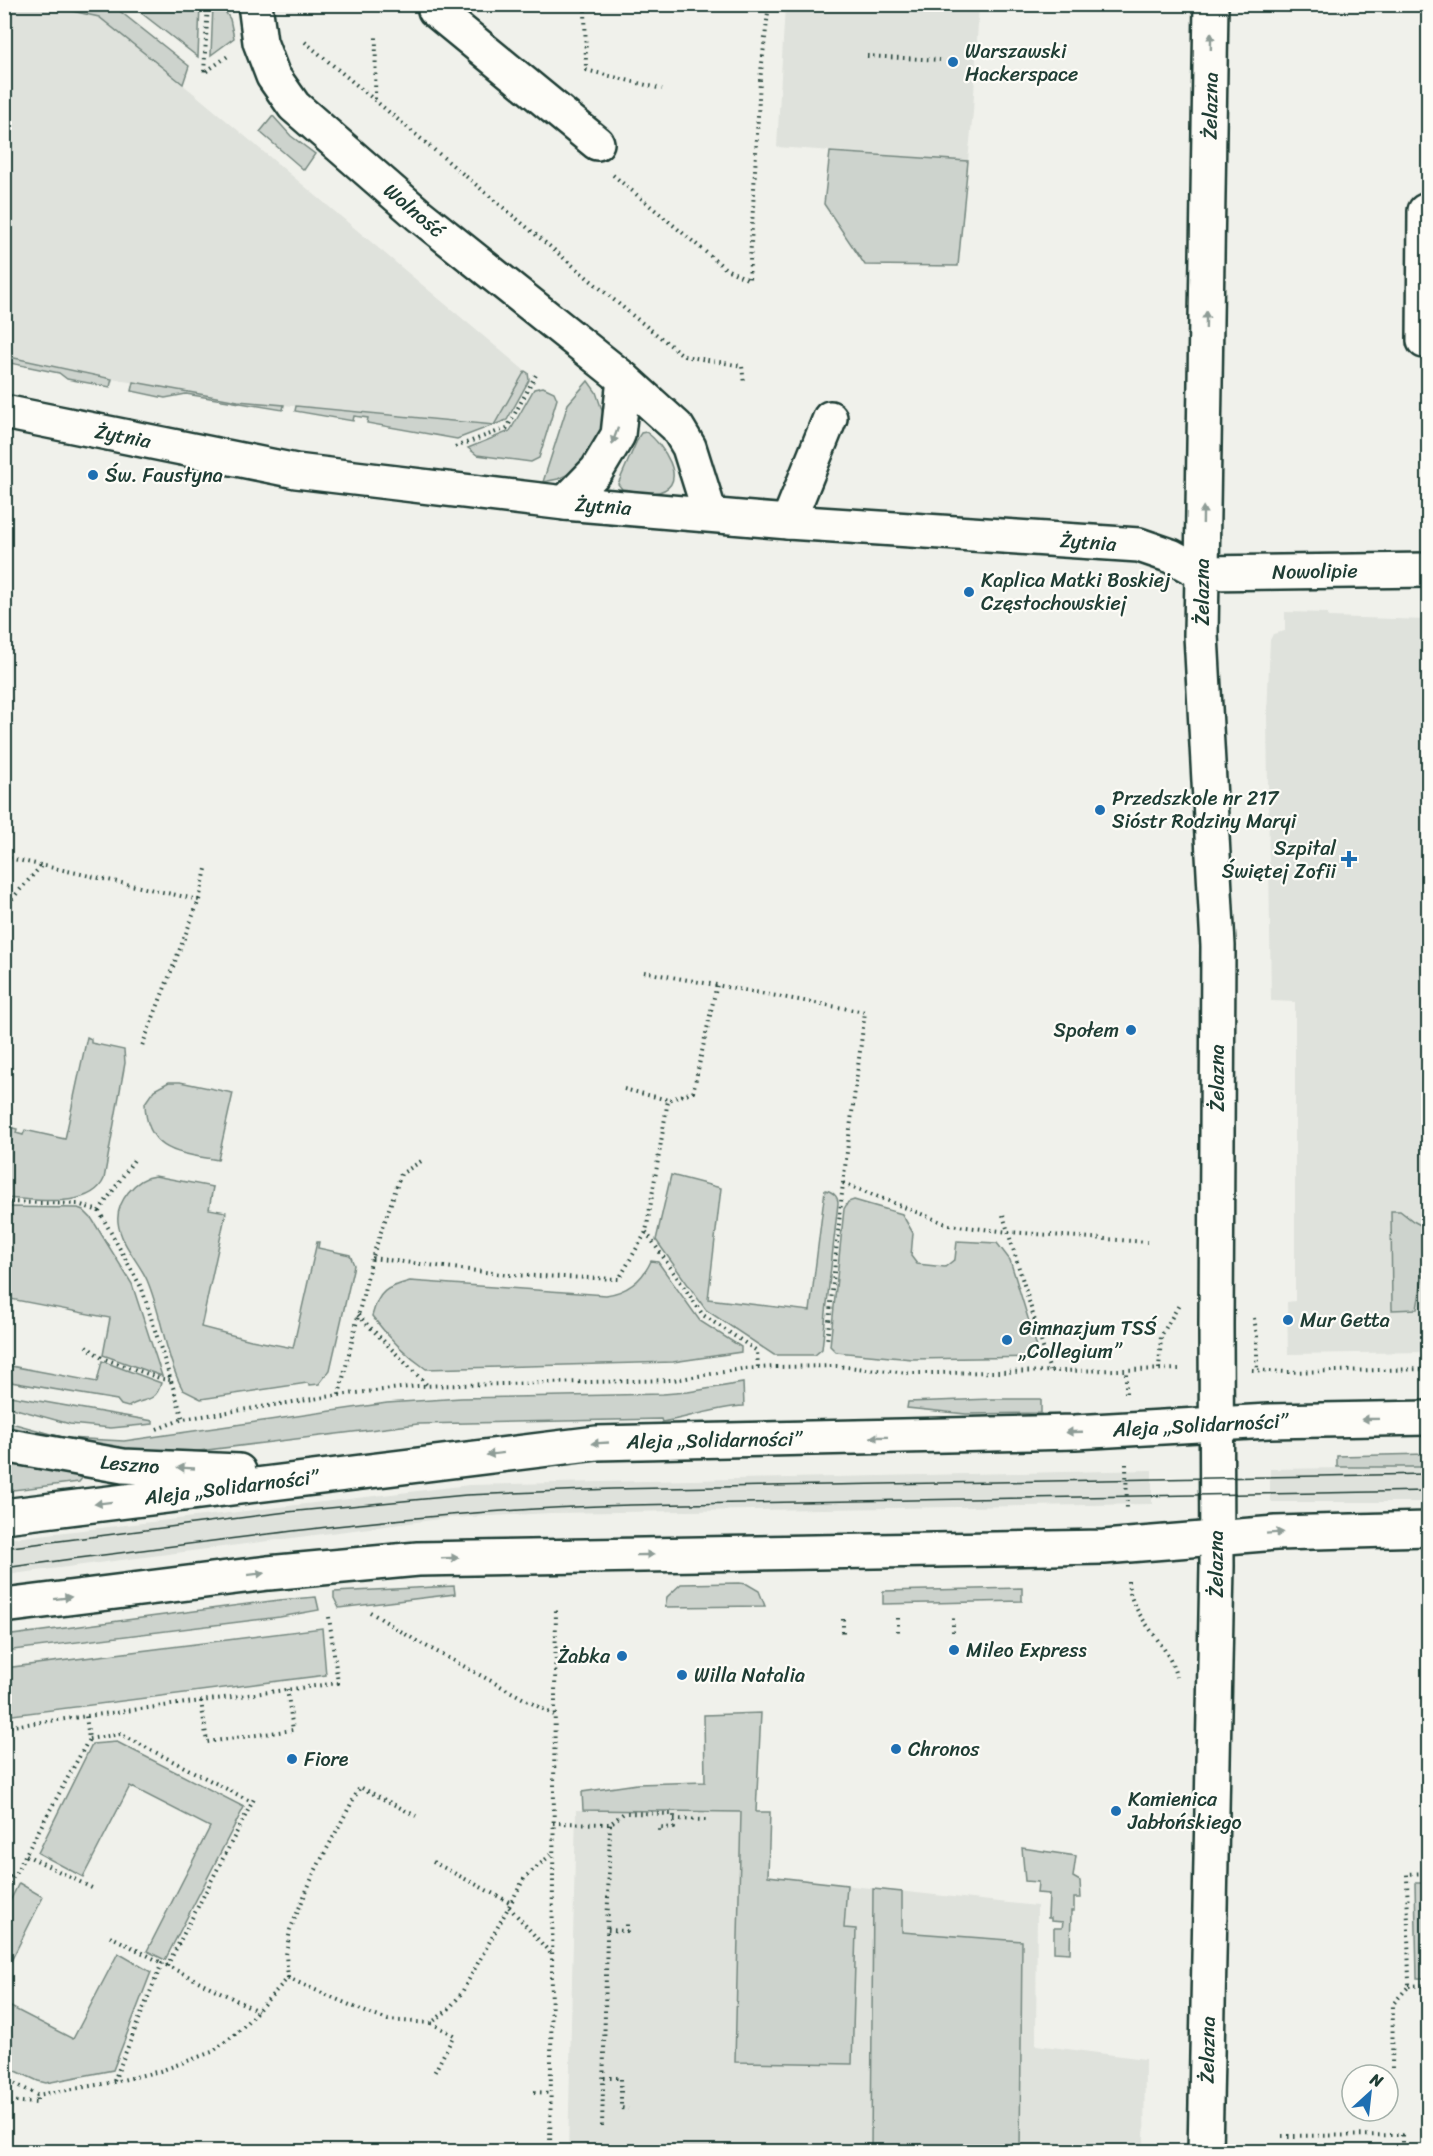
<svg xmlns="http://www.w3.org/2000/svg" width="1433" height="2156" viewBox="0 0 1433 2156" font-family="Sriracha,sans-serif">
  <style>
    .built { fill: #dfe2dc }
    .green { fill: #cdd3cd; stroke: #768880; stroke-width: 1.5 }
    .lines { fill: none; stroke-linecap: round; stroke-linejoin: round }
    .minor-casing { stroke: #1f3d34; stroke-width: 38 }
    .major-casing { stroke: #1f3d34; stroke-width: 38 }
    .path { stroke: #1f3d34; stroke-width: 4; stroke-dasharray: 1.5 4.5; stroke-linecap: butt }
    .minor { stroke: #fdfcf7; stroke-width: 33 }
    .major { stroke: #fdfcf7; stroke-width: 33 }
    .tram { stroke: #1f3d34; stroke-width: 1.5 }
    .oneway { fill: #8e9c96 }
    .poi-dot { fill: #1f6fb2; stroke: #fdfcf7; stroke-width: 2 }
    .labels { text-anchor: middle; stroke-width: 4.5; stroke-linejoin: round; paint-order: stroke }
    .poi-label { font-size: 20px; fill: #1f3d34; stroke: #fdfcf7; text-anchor: start }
    .street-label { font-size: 20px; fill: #1f3d34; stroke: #fdfcf7 }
  </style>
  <rect width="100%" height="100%" fill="#f0f1eb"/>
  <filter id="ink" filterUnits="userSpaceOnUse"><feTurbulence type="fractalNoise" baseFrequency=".0167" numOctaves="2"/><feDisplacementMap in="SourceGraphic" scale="12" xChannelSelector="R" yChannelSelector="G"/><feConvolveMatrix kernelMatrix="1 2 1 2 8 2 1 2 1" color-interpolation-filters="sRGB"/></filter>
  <g filter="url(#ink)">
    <g class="built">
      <path d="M45 4 99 17 197 96 525 371 494 425 238 401 112 379 5 356V5Z"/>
      <path d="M785 5H979L973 112 968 161 777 147Z"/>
      <path d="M1285 612 1328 613V617L1428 620V1352L1288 1354 1287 1302 1295 1301V1002L1271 1001 1267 716 1270 640 1273 634 1285 631Z"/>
      <path d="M1428 1467V1502H1272L1270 1498V1469Z"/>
      <path d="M1152 1470V1504L551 1513 447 1518 5 1575V1539L469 1485Z"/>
      <path d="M576 1810 770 1812 768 1877 1037 1906 1036 2045 1145 2059 1144 2151 568 2152Z"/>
    </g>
    <g class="green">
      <path d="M45 5H112L189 66 183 84 99 17Z"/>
      <path d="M131 5H200L198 57Z"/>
      <path d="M213 5H221L230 19 234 38 211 55Z"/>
      <path d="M273 116 291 136 315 154 304 170 260 132Z"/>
      <path d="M830 152 968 161 958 266 865 265 824 204Z"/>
      <path d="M5 356 112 379 110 387 67 379 59 373 5 362Z"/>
      <path d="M525 371 528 373 529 380 507 420 457 439 367 423 368 418 354 416 353 421 295 411 296 406 494 425Z"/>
      <path d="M588 381 596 392 603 413V423L599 443 575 471 558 479 543 482 568 404Z"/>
      <path d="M134 382 238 401 284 405 283 410 186 394 165 398 132 391Z"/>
      <path d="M543 387 554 392 557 399 539 458 531 462 477 455 468 448 510 431 534 389Z"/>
      <path d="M646 432C661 442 691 483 659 492 649 495 633 490 622 489L618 484 639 436 641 433Z"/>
      <path d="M87 1037 91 1039V1043L124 1050 125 1063 104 1179C91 1210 32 1199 5 1198V1126L17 1129 16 1133 23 1135 25 1130 65 1139Z"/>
      <path d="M169 1082H180L233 1093 218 1160C179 1153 146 1152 145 1103L154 1090Z"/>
      <path d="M671 1175 721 1188 708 1299 810 1311 825 1190C832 1191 838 1196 838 1203L822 1349 815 1355H774L706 1310 656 1240Z"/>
      <path d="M155 1176 213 1187 209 1209 226 1212 201 1327 251 1340 293 1348 317 1242H319L318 1248 350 1255 354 1265 330 1370 319 1384 310 1385 307 1383 201 1399 183 1390C165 1356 162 1315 147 1280 139 1262 120 1243 118 1222 116 1202 135 1178 155 1176Z"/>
      <path d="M854 1200 902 1214 913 1233 911 1256 917 1264 945 1267 955 1259 957 1241 997 1243 1010 1260 1040 1357 912 1359 836 1352 830 1346 844 1209 848 1202Z"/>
      <path d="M5 1207 78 1208 83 1210 92 1219 132 1284 162 1376 103 1355 110 1318 5 1298Z"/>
      <path d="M1391 1211H1400L1413 1221 1428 1229V1246L1417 1309 1392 1310Z"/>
      <path d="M651 1261 658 1262 700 1321 741 1347V1352L673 1362 426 1369C404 1354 388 1337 372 1316 379 1290 386 1288 410 1281L606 1295C627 1292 642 1281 651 1261Z"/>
      <path d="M102 1361 161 1383C155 1405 142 1397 128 1407L121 1405 117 1400 5 1381V1365L97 1382Z"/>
      <path d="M743 1383 744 1406C716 1407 689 1418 662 1422L661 1419 418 1424 183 1453 150 1455 5 1432 4 1421 66 1438 124 1441 387 1403 461 1398 663 1394 688 1392Z"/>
      <path d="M4 1395 153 1421V1424L111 1428 70 1424 5 1406Z"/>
      <path d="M991 1399H1041V1413L966 1414 907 1408 908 1402Z"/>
      <path d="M1428 1454V1467H1337V1456Z"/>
      <path d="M4 1460 82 1474 83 1477 79 1482 5 1491Z"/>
      <path d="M739 1583 747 1584 759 1591 765 1606 665 1607 667 1597 681 1584Z"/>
      <path d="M454 1586 455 1594 339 1608 334 1598V1592Z"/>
      <path d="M1022 1588V1601L883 1604V1591Z"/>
      <path d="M316 1597 319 1610 280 1617 5 1651V1636L279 1600Z"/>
      <path d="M322 1628 326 1675 5 1716V1668Z"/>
      <path d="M761 1713 756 1812H770L768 1876 847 1885 844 1928 856 1929 852 2064 735 2062 741 1812 583 1810 582 1792 637 1784 705 1782 704 1715Z"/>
      <path d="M117 1742 244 1807 165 1960 147 1951 210 1827 130 1786 83 1877 38 1853 92 1744Z"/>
      <path d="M1022 1848 1076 1856 1073 1877 1080 1881 1081 1898H1074V1911H1071L1070 1953 1054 1952V1928H1062L1063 1922 1051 1921V1918H1048L1049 1894 1037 1893 1038 1882 1025 1881Z"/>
      <path d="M19 1883 43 1897 5 1973V1911Z"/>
      <path d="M1415 1883H1428V1978H1417Z"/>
      <path d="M873 1889 902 1892V1932L1022 1941 1020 2151H871Z"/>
      <path d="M118 1953 151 1972 113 2070 46 2083 38 2081 5 2066V2004L73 2039Z"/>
    </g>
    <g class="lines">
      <defs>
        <g id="minor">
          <path d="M255 4 260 42 273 76 294 106 419 215 624 379 677 427 689 447 710 514"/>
          <path d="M435 4V10L597 143"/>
          <path d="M1428 211H1425L1424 341H1428"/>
          <path d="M4 412 296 471 565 503 788 522 1139 545 1171 556 1202 573 1428 570"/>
          <path d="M565 503 597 470 618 435 624 379"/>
          <path d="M788 522 830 418"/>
          <path d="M1205 2152 1217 1566 1216 1325 1218 946 1201 635 1211 4"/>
        </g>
        <g id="major">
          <path d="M4 1445 123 1466 239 1471"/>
          <path d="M4 1516 597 1443 1075 1432 1269 1421 1428 1418"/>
          <path d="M4 1606 268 1573 418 1559 1104 1547 1276 1533 1428 1529"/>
        </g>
      </defs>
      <use href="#minor" class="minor-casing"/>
      <use href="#major" class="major-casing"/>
      <g class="path">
        <path d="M208 4 204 73 228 56"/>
        <path d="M585 4 586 70 662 89"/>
        <path d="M305 42 632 315 684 356 742 366 744 384"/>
        <path d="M867 56 940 60"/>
        <path d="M375 99 376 37"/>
        <path d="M613 175 726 269 749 280 760 80 769 4"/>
        <path d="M455 447 507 428 537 373"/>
        <path d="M4 857 199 900 142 1046"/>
        <path d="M199 900 206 869"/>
        <path d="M4 908 41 866"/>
        <path d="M644 972 865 1012 843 1183 827 1342"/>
        <path d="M624 1089 668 1100"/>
        <path d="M843 1183 949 1225 1009 1232 1147 1242"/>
        <path d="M4 1202 78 1204 99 1211 136 1157"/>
        <path d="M99 1211 142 1289 183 1419"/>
        <path d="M1003 1215 1050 1371"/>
        <path d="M646 1232 703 1315 757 1351 758 1368"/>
        <path d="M372 1258 509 1275 619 1279 646 1232 668 1100 693 1092 717 984"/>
        <path d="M358 1315 427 1385"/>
        <path d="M1254 1318 1257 1336V1370"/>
        <path d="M86 1346 102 1358 162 1379 170 1380"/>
        <path d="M1159 1369 1161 1336 1179 1305"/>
        <path d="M1252 1370 1286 1372 1428 1369"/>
        <path d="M1126 1393V1369"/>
        <path d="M339 1395 372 1258 401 1174 423 1160"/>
        <path d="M157 1429 183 1419 339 1395 418 1386 674 1380 742 1369 775 1367 836 1366 909 1373H935L1182 1369"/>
        <path d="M1126 1464 1127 1510"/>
        <path d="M1128 1581C1130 1618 1169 1641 1176 1677"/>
        <path d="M370 1612 415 1640 554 1715"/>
        <path d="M898 1618V1633"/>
        <path d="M843 1619V1634"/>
        <path d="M953 1632V1616"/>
        <path d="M201 1701 207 1742 293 1730 287 1689"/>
        <path d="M4 1727 338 1683 329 1617"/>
        <path d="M89 1739 120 1734 252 1802"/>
        <path d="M674 1819 707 1820"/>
        <path d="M553 1823 610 1824 624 1813 674 1814V1828L659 1827V1834"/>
        <path d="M26 1855 92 1888"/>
        <path d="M433 1862 511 1903"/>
        <path d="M4 1874 13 1878"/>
        <path d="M4 1894 89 1739 86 1716"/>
        <path d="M509 1907 553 1956"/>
        <path d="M608 1930 627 1931V1923"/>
        <path d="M110 1936 162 1963"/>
        <path d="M167 1966 255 1797"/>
        <path d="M288 1978 286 1955 290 1930 314 1873 360 1787 416 1816"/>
        <path d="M1409 1986 1428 1985"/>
        <path d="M431 2023 454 2035 433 2075"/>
        <path d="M1392 2068 1393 2004 1409 1986 1407 1874 1428 1873"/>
        <path d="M4 2078 37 2095 114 2082 160 2071 212 2052 237 2033 288 1978 368 2013 388 2020 431 2023 448 2010 461 1994 525 1877 553 1853"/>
        <path d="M604 2078H621V2108L628 2109"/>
        <path d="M114 2081 162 1963 258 2011"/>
        <path d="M534 2092 551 2093"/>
        <path d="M4 2101 37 2103V2095"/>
        <path d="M602 2126 610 1824"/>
        <path d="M1282 2136 1402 2135V2152"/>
        <path d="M550 2152 556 1606"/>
        <path d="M707 2152V2148"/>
      </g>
      <use href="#minor" class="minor"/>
      <use href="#major" class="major"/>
      <g class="tram">
        <path d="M4 1548 287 1512 466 1495 612 1489 1428 1474"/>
        <path d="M4 1568C213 1541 420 1510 630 1505L1428 1491"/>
      </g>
    </g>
    <defs><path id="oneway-solid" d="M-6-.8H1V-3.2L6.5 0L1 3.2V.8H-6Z" transform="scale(1.5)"/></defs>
    <g class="oneway">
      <use href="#oneway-solid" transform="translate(1211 41) rotate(-89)"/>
      <use href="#oneway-solid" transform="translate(1206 320) rotate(-89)"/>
      <use href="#oneway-solid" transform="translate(615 436) rotate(110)"/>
      <use href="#oneway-solid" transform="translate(1203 515) rotate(-89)"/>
      <use href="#oneway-solid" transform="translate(1370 1419) rotate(179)"/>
      <use href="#oneway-solid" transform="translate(1074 1432) rotate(178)"/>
      <use href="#oneway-solid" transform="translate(879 1437) rotate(179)"/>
      <use href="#oneway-solid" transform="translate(600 1443) rotate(177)"/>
      <use href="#oneway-solid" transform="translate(495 1454) rotate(173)"/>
      <use href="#oneway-solid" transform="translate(186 1468) rotate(-177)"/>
      <use href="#oneway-solid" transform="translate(103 1503) rotate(173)"/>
      <use href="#oneway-solid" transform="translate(1275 1533) rotate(-4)"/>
      <use href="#oneway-solid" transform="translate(645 1555) rotate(-1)"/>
      <use href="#oneway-solid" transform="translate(450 1558) rotate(-2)"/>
      <use href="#oneway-solid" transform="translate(256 1574) rotate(-7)"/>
      <use href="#oneway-solid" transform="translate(63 1598) rotate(-7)"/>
    </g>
  </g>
  <g class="poi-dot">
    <circle cx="953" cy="62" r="6"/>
    <circle cx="93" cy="475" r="6"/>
    <circle cx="969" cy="592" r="6"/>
    <circle cx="1100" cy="810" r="6"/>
    <path d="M1346 850h6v6h6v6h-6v6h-6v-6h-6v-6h6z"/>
    <circle cx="1131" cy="1030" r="6"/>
    <circle cx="1288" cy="1320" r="6"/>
    <circle cx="1007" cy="1340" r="6"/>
    <circle cx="954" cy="1650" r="6"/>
    <circle cx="622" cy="1656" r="6"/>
    <circle cx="682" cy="1675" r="6"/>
    <circle cx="896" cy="1749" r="6"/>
    <circle cx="292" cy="1759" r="6"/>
    <circle cx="1116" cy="1811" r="6"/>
  </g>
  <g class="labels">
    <g class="poi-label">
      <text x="965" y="58">Warszawski<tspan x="965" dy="23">Hackerspace</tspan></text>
      <text x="105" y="482">Św. Faustyna</text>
      <text x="981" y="587">Kaplica Matki Boskiej<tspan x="981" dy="23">Częstochowskiej</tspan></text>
      <text x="1112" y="805">Przedszkole nr 217<tspan x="1112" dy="23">Sióstr Rodziny Maryi</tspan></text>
      <text x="1336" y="855" text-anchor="end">Szpital<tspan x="1336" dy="23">Świętej Zofii</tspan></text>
      <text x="1119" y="1037" text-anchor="end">Społem</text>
      <text x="1300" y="1327">Mur Getta</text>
      <text x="1019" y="1335">Gimnazjum TSŚ<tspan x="1019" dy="23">„Collegium”</tspan></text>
      <text x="966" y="1657">Mileo Express</text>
      <text x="610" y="1663" text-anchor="end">Żabka</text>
      <text x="694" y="1682">Willa Natalia</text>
      <text x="908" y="1756">Chronos</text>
      <text x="304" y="1766">Fiore</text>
      <text x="1128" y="1806">Kamienica<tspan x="1128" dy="23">Jabłońskiego</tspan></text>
    </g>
    <g class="street-label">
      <text transform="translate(1210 106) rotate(-89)" y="7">Żelazna</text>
      <text transform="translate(414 210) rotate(40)" y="7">Wolność</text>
      <text transform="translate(123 436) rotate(11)" y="7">Żytnia</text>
      <text transform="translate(603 506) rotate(4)" y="7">Żytnia</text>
      <text transform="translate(1088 542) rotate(4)" y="7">Żytnia</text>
      <text transform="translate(1315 571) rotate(-1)" y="7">Nowolipie</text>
      <text transform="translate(1202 592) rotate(-90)" y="7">Żelazna</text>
      <text transform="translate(1217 1078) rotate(-90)" y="7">Żelazna</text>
      <text transform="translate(1200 1425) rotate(-3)" y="7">Aleja „Solidarności”</text>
      <text transform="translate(714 1440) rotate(-1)" y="7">Aleja „Solidarności”</text>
      <text transform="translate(130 1464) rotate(5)" y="7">Leszno</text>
      <text transform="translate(231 1487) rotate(-7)" y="7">Aleja „Solidarności”</text>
      <text transform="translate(1216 1564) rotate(-90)" y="7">Żelazna</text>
      <text transform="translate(1207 2050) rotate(-89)" y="7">Żelazna</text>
    </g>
  </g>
  <rect width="1433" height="2156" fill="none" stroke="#fdfcf7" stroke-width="24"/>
  <rect x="12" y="12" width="1409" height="2132" fill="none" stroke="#1f3d34" stroke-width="2" filter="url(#ink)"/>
  <g transform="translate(1370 2093) rotate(27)"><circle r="28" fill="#fdfcf7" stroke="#a4b0a9" stroke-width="1.5"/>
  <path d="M0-4.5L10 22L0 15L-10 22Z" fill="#1f6fb2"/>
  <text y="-9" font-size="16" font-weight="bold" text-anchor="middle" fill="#1f3d34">N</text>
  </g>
</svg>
